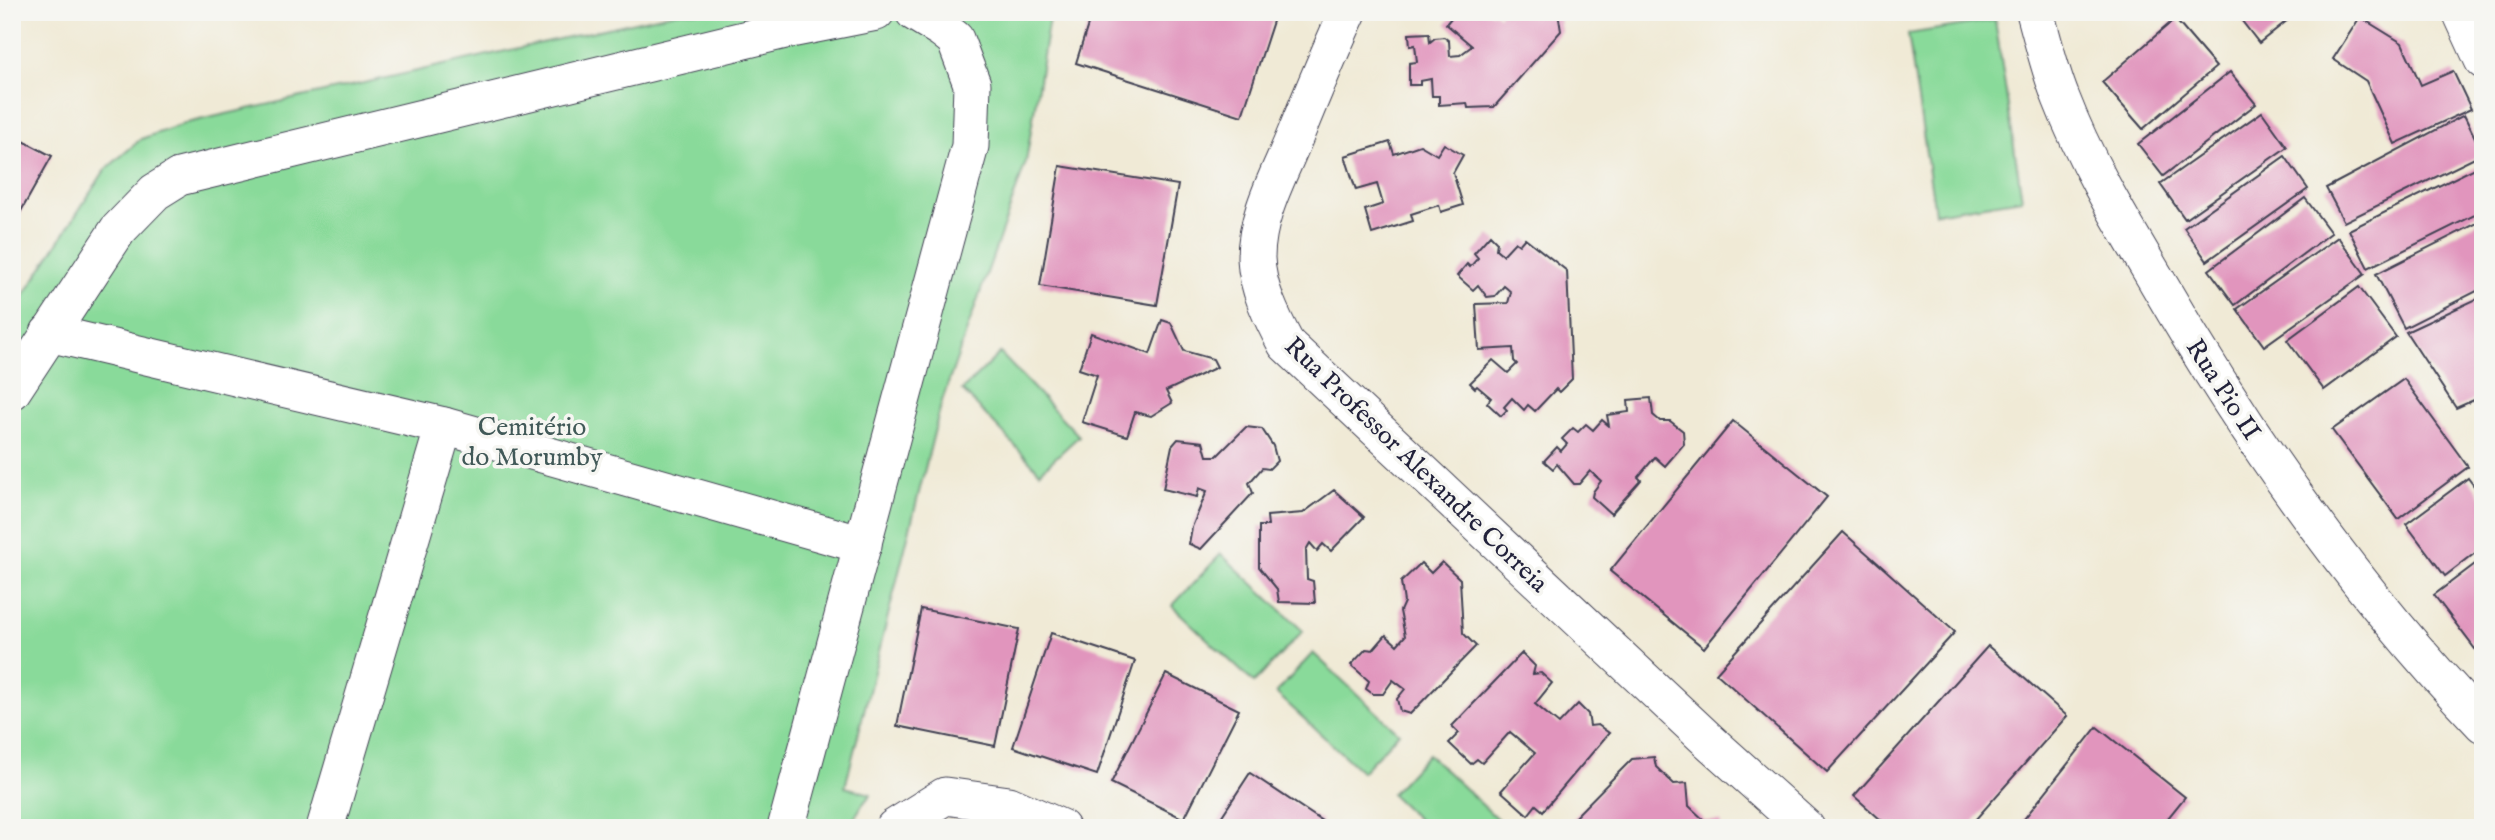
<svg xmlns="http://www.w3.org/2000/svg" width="2495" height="840" viewBox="0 0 2495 840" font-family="'IM FELL English',serif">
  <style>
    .green { fill: #89da9a; stroke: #567e6a; stroke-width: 2 }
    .building { fill: #e195bd }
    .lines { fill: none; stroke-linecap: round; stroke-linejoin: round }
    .minor-casing { stroke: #414052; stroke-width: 39 }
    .minor { stroke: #fff; stroke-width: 37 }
    .labels { text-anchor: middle; stroke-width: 7; stroke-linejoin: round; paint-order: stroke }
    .street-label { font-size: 26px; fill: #22223b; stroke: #f6f6f2 }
    .park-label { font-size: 26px; fill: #415958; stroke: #f6f6f2 }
  </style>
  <rect width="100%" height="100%" fill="#f6f6f2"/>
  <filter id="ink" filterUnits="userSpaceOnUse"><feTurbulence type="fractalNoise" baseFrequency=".0143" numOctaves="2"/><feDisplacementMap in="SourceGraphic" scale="14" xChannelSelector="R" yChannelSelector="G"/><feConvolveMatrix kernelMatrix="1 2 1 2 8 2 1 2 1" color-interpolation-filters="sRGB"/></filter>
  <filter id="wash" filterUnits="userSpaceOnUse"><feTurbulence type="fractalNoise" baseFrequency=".00686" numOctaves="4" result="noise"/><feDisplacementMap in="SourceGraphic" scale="28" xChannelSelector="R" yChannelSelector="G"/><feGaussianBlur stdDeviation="1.57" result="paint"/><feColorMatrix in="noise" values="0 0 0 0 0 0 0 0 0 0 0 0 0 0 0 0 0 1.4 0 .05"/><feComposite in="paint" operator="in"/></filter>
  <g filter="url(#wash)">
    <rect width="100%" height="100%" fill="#f0ead6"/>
    <g class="green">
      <path d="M679 12H1050L1026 162 942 401 845 787 871 794 862 805 849 828H12V314L105 170 141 139 186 123Z"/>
      <path d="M1995 20 2022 199 1935 213 1908 34Z"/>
      <path d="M1000 353 1079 436 1040 472 962 390Z"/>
      <path d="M1221 554 1303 631 1254 683 1172 606Z"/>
      <path d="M1313 653 1399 733 1362 772 1276 693Z"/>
      <path d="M1428 754 1507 828H1427L1391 794Z"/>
    </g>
    <g id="blocks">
      <g class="building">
        <path d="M1092 12H1276L1242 116 1076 63Z"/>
        <path d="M1456 12H1494L1499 16 1502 12H1558L1561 31 1494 107 1468 108 1467 103 1439 105V96H1432L1431 79 1420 81V85H1409V63L1417 62 1415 45 1410 46 1409 34 1429 33 1430 42 1435 38 1444 37 1449 41 1450 56 1460 55 1472 46 1446 24Z"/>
        <path d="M2235 12H2298L2259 43Z"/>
        <path d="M2360 17 2402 43 2421 85 2453 71 2471 109 2395 144 2366 81 2333 59Z"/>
        <path d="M2175 19 2216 67 2143 129 2102 82Z"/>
        <path d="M2230 72 2256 104 2163 176 2138 144Z"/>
        <path d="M2262 112 2287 147 2185 219 2160 184Z"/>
        <path d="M2464 115 2483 154 2344 222 2326 188Z"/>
        <path d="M12 135 52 156 16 220 12 222Z"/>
        <path d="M1390 142 1394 154 1420 145 1437 155 1444 144 1463 155 1453 173 1463 205 1441 212 1439 205 1411 214 1413 221 1372 234 1365 210 1383 204 1377 184 1356 190 1345 156Z"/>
        <path d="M2285 156 2308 189 2207 261 2184 228Z"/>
        <path d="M2483 164V211L2368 268 2349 230Z"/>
        <path d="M1060 166 1178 185 1157 305 1040 286Z"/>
        <path d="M2305 198 2331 233 2235 305 2209 270Z"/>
        <path d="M2483 220V288L2404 328 2376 274Z"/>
        <path d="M1490 235 1497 242 1496 249 1503 255 1515 242 1519 245 1525 238 1567 271 1572 379 1559 392 1556 389 1535 411 1528 405 1524 410 1512 398 1504 407 1507 410 1501 416 1487 403 1491 398 1477 386 1475 388 1470 383 1493 360 1508 373 1517 364 1514 361 1513 348 1479 350 1476 304 1508 303 1511 292 1504 286 1495 296 1487 297 1478 285 1473 290 1457 276 1467 264 1470 267 1478 258 1474 253Z"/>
        <path d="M2338 237 2365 274 2264 346 2237 309Z"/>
        <path d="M2359 287 2396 337 2324 390 2287 340Z"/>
        <path d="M2483 296V396L2456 408 2406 332Z"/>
        <path d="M1162 320 1171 323 1184 351 1213 359 1217 367 1166 391 1172 403 1151 416 1135 412 1127 436 1082 422 1097 375 1079 369 1091 333 1150 354Z"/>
        <path d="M2404 379 2468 467 2398 519 2332 430Z"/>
        <path d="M1651 398 1653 415 1660 421H1670L1683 431 1684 444 1665 466 1655 457 1638 477 1641 480 1611 514 1592 497 1593 492 1601 481 1590 471 1579 484H1574L1557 464 1553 469 1544 461 1557 447 1561 451 1567 444 1562 439 1573 428 1578 432 1586 424 1593 430 1602 420 1609 426 1607 415 1629 412 1628 400Z"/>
        <path d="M1733 421 1827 497 1704 648 1610 571Z"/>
        <path d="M1246 427 1262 429 1273 446 1277 461 1269 469 1262 468 1249 483 1253 493 1201 549 1189 544 1192 527 1207 491 1199 488 1197 497 1163 489 1172 446 1178 439 1203 442 1207 456H1217Z"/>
        <path d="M2468 478 2483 498V547L2445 576 2406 524Z"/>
        <path d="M1334 490 1364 517 1331 551 1323 544 1317 551 1310 543 1306 550 1307 579 1313 581 1315 603 1279 602 1277 589 1259 567V526H1268L1267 516 1303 513Z"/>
        <path d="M1843 532 1955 632 1827 772 1716 673Z"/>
        <path d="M2483 558V643L2475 649 2434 595Z"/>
        <path d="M1442 562 1460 579 1463 633 1476 646 1410 714 1400 711 1397 699 1405 689 1393 680 1383 694H1373L1366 689 1369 681 1351 665 1366 649 1373 650 1386 635 1397 645 1405 636 1400 611 1404 602 1401 582 1421 563 1431 573Z"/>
        <path d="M921 609 1019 629 995 746 897 726Z"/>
        <path d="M1051 633 1135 661 1097 775 1013 747Z"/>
        <path d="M1988 646 2067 716 1968 828H1890L1854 796Z"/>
        <path d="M1522 653 1535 666 1533 674 1541 673 1552 683 1535 704 1559 724 1578 704 1588 714 1590 726 1598 725 1609 733 1543 811 1536 805 1528 815 1501 791 1535 753 1510 732 1482 763 1477 759 1471 764 1449 743 1459 733 1452 726Z"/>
        <path d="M1166 674 1239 710 1184 819 1111 783Z"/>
        <path d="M2097 727 2185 797 2160 828H2017Z"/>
        <path d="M1654 757 1656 767 1674 784 1687 783 1689 806 1705 821H1721V828H1564L1632 759Z"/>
        <path d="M1250 773 1322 821 1318 828H1214Z"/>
      </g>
    </g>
  </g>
  <g filter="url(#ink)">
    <use href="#blocks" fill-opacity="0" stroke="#414052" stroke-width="2"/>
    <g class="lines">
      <defs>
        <g id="minor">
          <path d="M1348 12C1329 53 1312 94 1295 136 1279 175 1256 215 1256 258 1257 288 1272 318 1286 344L1709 741 1806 828"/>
          <path d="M2035 12C2043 41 2050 71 2061 98 2086 163 2122 222 2157 281 2249 440 2356 591 2483 724"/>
          <path d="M2461 12 2483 60"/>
          <path d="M49 333 444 426 325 828"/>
          <path d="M12 391 118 230 155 192 179 177 785 30 876 12"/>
          <path d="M444 426 863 545"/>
          <path d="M786 828 970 146 972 84 958 47 955 39 942 29 914 12"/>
          <path d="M894 828 945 796 1009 805 1061 828"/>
        </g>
      </defs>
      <use href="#minor" class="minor-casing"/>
      <use href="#minor" class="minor"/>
    </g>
  </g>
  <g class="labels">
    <g class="street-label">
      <text transform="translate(2224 389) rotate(57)" y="9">Rua Pio II</text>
      <text transform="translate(1417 464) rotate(44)" y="9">Rua Professor Alexandre Correia</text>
    </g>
    <g class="park-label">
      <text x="532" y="435">Cemitério<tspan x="532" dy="30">do Morumby</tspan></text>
    </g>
  </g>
  <rect width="2495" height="840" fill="none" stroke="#f6f6f2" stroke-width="42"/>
</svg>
